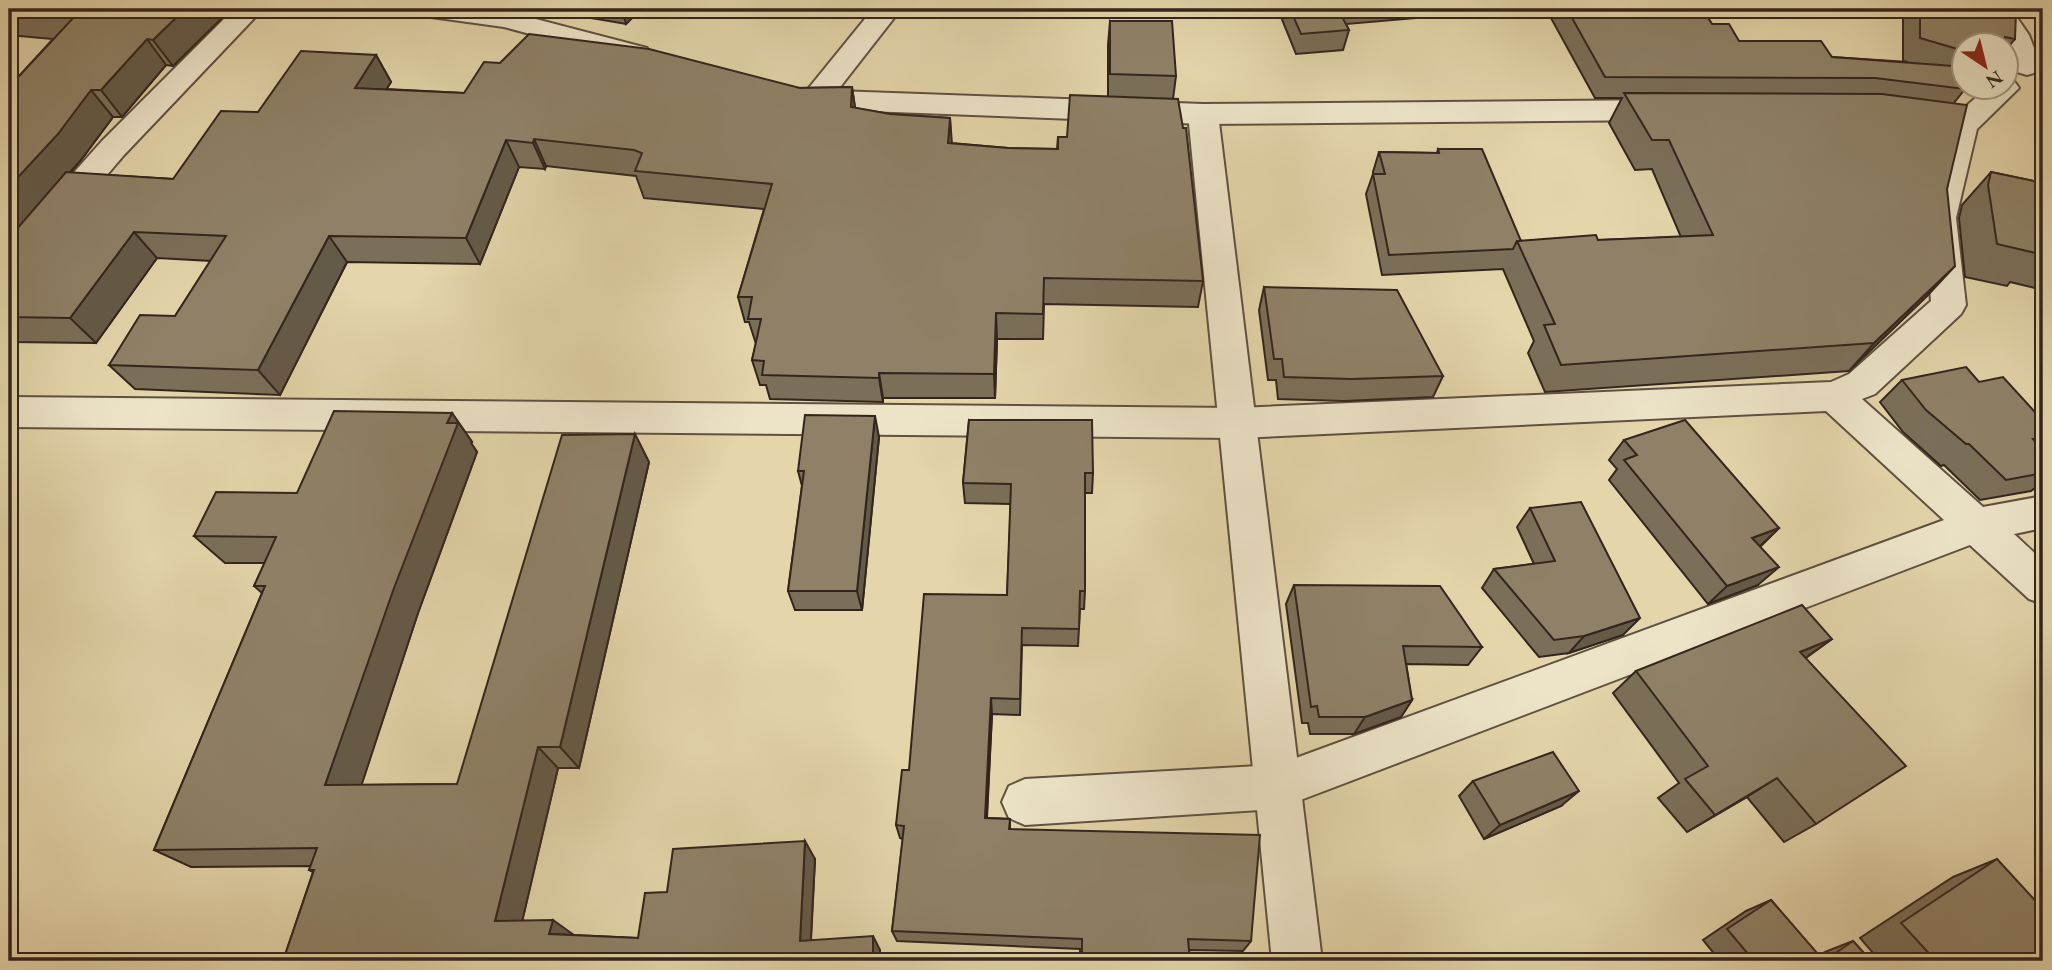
<svg xmlns="http://www.w3.org/2000/svg" width="2052" height="970" viewBox="0 0 2052 970" font-family="'EB Garamond',serif">
  <style>
    .lines { fill: none; stroke-linecap: round; stroke-linejoin: round }
    .minor-casing { stroke: #5f5141; stroke-width: 4 }
    .tertiary-casing { stroke: #5f5141; stroke-width: 4 }
    .minor { fill: #ede4c8; fill-rule: evenodd }
    .tertiary { fill: #ede4c8; fill-rule: evenodd }
    .wall { fill: #7b6f59; stroke: #33251e; stroke-width: 2 }
    .shaded-wall { fill: #645a48; stroke: #33251e; stroke-width: 2 }
    .building { fill: #8f8167; stroke: #33251e; stroke-width: 2 }
  </style>
  <rect width="100%" height="100%" fill="#e4d5aa"/>
  <filter id="stains"><feTurbulence type="fractalNoise" baseFrequency=".00286" numOctaves="4"/><feColorMatrix values="0 0 0 0 .2 0 0 0 0 .09 0 0 0 0 .02 0 0 0 .5 -.17"/></filter>
  <radialGradient id="worn" r=".72"><stop offset=".6" stop-color="#630" stop-opacity="0"/><stop offset="1" stop-color="#630" stop-opacity=".3"/></radialGradient>
  <g class="lines">
    <defs>
      <g id="minor">
        <path d="M234 9H263L124 155 21 276 9 279V245L102 141Z"/>
        <path d="M417 9 505 11 647 48 651 54 647 60 637 63 504 27 431 17 421 15Z"/>
        <path d="M873 9H901L837 91 1203 104 1667 100 1678 103 1682 110 1678 117 1667 120 1203 124 815 109 794 104 789 97 794 90 808 89Z"/>
        <path d="M1983 9H2011L2029 35 2041 66 2037 72 2027 75 2017 72 2007 46Z"/>
        <path d="M2007 79 2014 81 2019 88 1977 129 1956 218 1966 305 1961 314 1875 394 1862 399 1983 507 2043 496V528L2014 534 2043 561V604L2029 599 1970 545 1277 809 1025 825 1009 818 1002 802 1009 786 1025 779 1277 765 1944 520 1826 411 1238 438 9 427V397L1238 408 1831 382 1849 374 1931 301 1924 218 1946 132 1901 125 1897 118 1901 111 1912 108 1957 114 1987 88H2007Z"/>
      </g>
      <path id="tertiary" d="M1203 104 1214 107 1218 114 1322 961H1272L1188 114 1192 107Z"/>
    </defs>
    <use href="#minor" class="minor-casing"/>
    <use href="#tertiary" class="tertiary-casing"/>
    <use href="#minor" class="minor"/>
    <use href="#tertiary" class="tertiary"/>
  </g>
  <g class="wall">
    <path d="M9 9H231L173 66 166 65 122 117H113L81 160 70 173 173 179 258 112 376 55 391 82 386 89 464 93 852 87 855 108 890 114 950 118 951 143 1008 148 1057 149 1058 137H1067L1108 96V45L1110 21 1176 76 1173 99 1203 281 1198 307 1044 304 1043 339H997L995 398H883V402L770 399 766 385H760L752 360 756 344 749 322H745L738 297 764 209 644 198 636 176 546 166 545 169 519 167 480 264 347 262 280 395 135 389 109 365 175 316 211 261 157 258 96 343 9 342V87L53 39 9 35Z"/>
    <path d="M538 9H641L626 24Z"/>
    <path d="M1097 9H1127L1120 16Z"/>
    <path d="M1279 9H1521L1346 24 1349 30 1343 50 1296 54 1279 12Z"/>
    <path d="M1546 9H1702L1712 24 1739 41 1832 57 1908 62 1903 61V16L1897 9H2013L2015 39 2006 50V46H1964V80L1959 78 1965 89 1954 103 1947 189 1928 295 1849 371 1545 392 1528 353 1534 341 1503 269 1382 275 1366 194 1373 174V172L1379 152 1437 153 1438 149 1521 241 1598 240 1681 237 1652 169 1635 170 1609 123 1622 98H1595Z"/>
    <path d="M2034 9H2043V30Z"/>
    <path d="M1991 172 2043 183V285L2038 284 2035 288 2010 282 2007 286 1965 277 1959 218 1962 205Z"/>
    <path d="M1264 287 1443 376 1433 397 1344 401 1278 399 1276 380H1268L1259 310Z"/>
    <path d="M1902 380 1979 382 2043 421V444L2039 447 2043 452V482L2031 491 1980 500 1944 465 1941 466 1903 432 1880 402Z"/>
    <path d="M452 413 472 442 471 443 477 452 418 613 361 785 457 784 649 462 579 768H558L522 921 574 935 638 938 667 892 815 859 811 940 880 950V961H283L313 872 309 870 311 866 191 867 154 850 262 593 254 586 265 563H225L194 536 297 493Z"/>
    <path d="M969 420 1093 473 1092 493H1085V591L1084 609H1080L1078 646 1022 645 1020 715 992 714 987 818 1010 819V829L1251 941 1243 951 1189 950 1190 961H1080V949L897 941 892 931 903 839 900 838 896 825 909 770 1007 595 1011 504 965 503 963 483Z"/>
    <path d="M879 437 862 610H795L788 591 802 486 798 471Z"/>
    <path d="M1624 440 1779 528 1760 547 1758 585 1708 604 1609 480 1617 469 1609 460Z"/>
    <path d="M1530 508 1623 635 1569 653 1539 657 1482 588 1494 569 1534 564 1517 527Z"/>
    <path d="M1294 585 1482 647 1468 665 1406 664 1412 700 1401 717 1354 734H1310L1308 723H1302L1286 604Z"/>
    <path d="M1832 639 1806 658 1816 824 1784 842 1747 797 1687 832 1658 798 1679 783 1613 693 1636 671Z"/>
    <path d="M1473 781 1561 806 1484 839 1459 796Z"/>
    <path d="M1997 859 2043 961H1880L1860 938 1953 877Z"/>
    <path d="M1771 900 1819 956 1825 952 1853 941 1871 961H1720L1703 940 1746 911Z"/>
  </g>
  <g class="shaded-wall">
    <path d="M185 9H231L173 66 153 40Z"/>
    <path d="M622 9H641L626 24Z"/>
    <path d="M1120 9H1127L1120 16Z"/>
    <path d="M147 39 166 65 122 117 101 90Z"/>
    <path d="M376 55 391 82 371 115 355 88Z"/>
    <path d="M852 87 856 114 851 107Z"/>
    <path d="M91 90 113 117 81 160 9 241V187Z"/>
    <path d="M950 118 952 144 948 143Z"/>
    <path d="M534 139 546 166 545 169 533 143Z"/>
    <path d="M506 140 519 167 480 264 466 238Z"/>
    <path d="M134 232 157 258 96 343 70 318Z"/>
    <path d="M329 236 347 262 280 395 258 370Z"/>
    <path d="M1955 266 1928 295 1849 371 1874 343Z"/>
    <path d="M996 313 997 339 995 398 994 374Z"/>
    <path d="M879 373 883 398V402L879 378Z"/>
    <path d="M452 413 472 442 471 443 477 452 418 613 355 805 325 785 447 423Z"/>
    <path d="M875 416 879 437 862 610 857 591Z"/>
    <path d="M635 434 649 462 579 768 560 747Z"/>
    <path d="M2043 437V444L2028 456 2033 439Z"/>
    <path d="M1779 528 1759 547 1752 538Z"/>
    <path d="M1779 567 1758 585 1708 604 1727 586Z"/>
    <path d="M1640 618 1623 635 1569 653 1584 636Z"/>
    <path d="M1832 639 1801 661 1800 652Z"/>
    <path d="M991 698 992 714 986 831 985 818Z"/>
    <path d="M1412 700 1401 717 1354 734 1365 717Z"/>
    <path d="M538 747 558 768 519 935 495 921Z"/>
    <path d="M1777 778 1747 797 1687 832 1715 815Z"/>
    <path d="M1579 791 1561 806 1484 839 1500 825Z"/>
    <path d="M805 841 815 859 810 955 800 941Z"/>
    <path d="M553 920 574 935 549 934Z"/>
    <path d="M873 936 880 950V961H873Z"/>
  </g>
  <g class="building">
    <path d="M9 9H185L153 40 147 39 101 90H91L58 134 9 187V87L75 16 9 10Z"/>
    <path d="M1290 9H1338L1349 30 1301 34Z"/>
    <path d="M1567 9H1702L1712 24H1729L1739 41H1821L1832 57 1953 66 1965 89 1875 78 1605 77Z"/>
    <path d="M1920 9H2013L2016 12 2015 39 2005 37 2003 46H1964V51L1920 38Z"/>
    <path d="M1110 21H1172L1176 76 1110 74Z"/>
    <path d="M529 34 649 49 800 88 852 87 851 107 890 114 950 118 948 143 1008 148 1058 149V137H1067L1070 95 1178 99 1183 128H1186L1203 281 1044 278 1043 314 996 313 994 374 879 373V378L762 375 764 361 752 360 761 319H748L752 297H738L772 184 635 171 642 153 634 150 534 139 533 143 506 140 466 238 329 236 258 370 109 365 140 315 175 316 226 236 134 232 70 318 9 317V238L66 172 173 179 221 111 258 112 301 51 376 55 355 88 464 93 484 62 500 63Z"/>
    <path d="M1624 93 1882 94 1967 105 1947 189 1955 266 1874 343 1561 365 1544 325 1555 324 1517 241 1596 235 1598 240 1713 235 1669 140H1652Z"/>
    <path d="M1438 149H1482L1521 241H1517L1513 249 1389 255 1373 174H1385L1379 152 1439 153Z"/>
    <path d="M1991 172 2043 183V250L2038 249 2040 254 1997 244 1988 185Z"/>
    <path d="M1264 287 1397 290 1443 376 1352 379 1284 377 1282 359H1274Z"/>
    <path d="M1966 367 1979 382 2003 377 2043 421V437L2033 439 2043 452V473L2006 480 1969 444H1966L1926 410 1902 380Z"/>
    <path d="M334 411 452 413 447 423H458L394 588 325 785 457 784 562 435 635 434 560 747H538L495 921 553 920 549 934 638 938 645 893 667 892 673 849 805 841 800 941 873 936V961H283L314 870H309L317 848 154 850 265 586H254L276 537 194 536 216 492 297 493Z"/>
    <path d="M805 415 875 416 857 591H788L804 471H798Z"/>
    <path d="M969 420H1092L1093 473H1085V591H1080L1079 629 1022 628 1020 699 991 698 985 818 1010 819 1009 829 1260 835 1251 941 1188 939 1190 961H1082V939L892 931 904 826 896 825 902 770H909L924 594 1007 595 1011 484 963 483Z"/>
    <path d="M1685 420 1779 528 1752 538 1779 567 1727 586 1624 460 1637 455 1624 440Z"/>
    <path d="M1581 502 1640 618 1584 636 1554 640 1494 569 1555 561 1530 508Z"/>
    <path d="M1294 585 1440 586 1482 647 1403 646 1412 700 1365 717H1319L1317 706 1311 707Z"/>
    <path d="M1802 605 1832 639 1800 652 1906 766 1816 824 1777 778 1715 815 1685 779 1708 766 1636 671Z"/>
    <path d="M1553 752 1579 791 1500 825 1473 781Z"/>
    <path d="M1997 859 2043 909V961H1936L1901 923Z"/>
    <path d="M1771 900 1824 961H1754L1727 929Z"/>
    <path d="M1853 941 1871 961H1824Z"/>
  </g>
  <rect width="2052" height="970" fill="none" stroke="#e4d5aa" stroke-width="35"/>
  <rect x="10" y="10" width="2031" height="949" fill="none" stroke="#33251e" stroke-width="3.5"/>
  <rect x="18" y="18" width="2017" height="935" fill="none" stroke="#33251e" stroke-width="2"/>
  <g transform="translate(1985 66) rotate(145)"><circle r="33" fill="#ede4c8" stroke="#a39884" stroke-width="2"/>
  <path d="M0-5L12 26L0 18L-12 26Z" fill="#8f2418"/>
  <text y="-10" font-size="19" font-weight="bold" text-anchor="middle" fill="#33251e">N</text>
  </g>
  <rect width="100%" height="100%" filter="url(#stains)"/>
  <rect width="100%" height="100%" fill="url(#worn)"/>
</svg>
